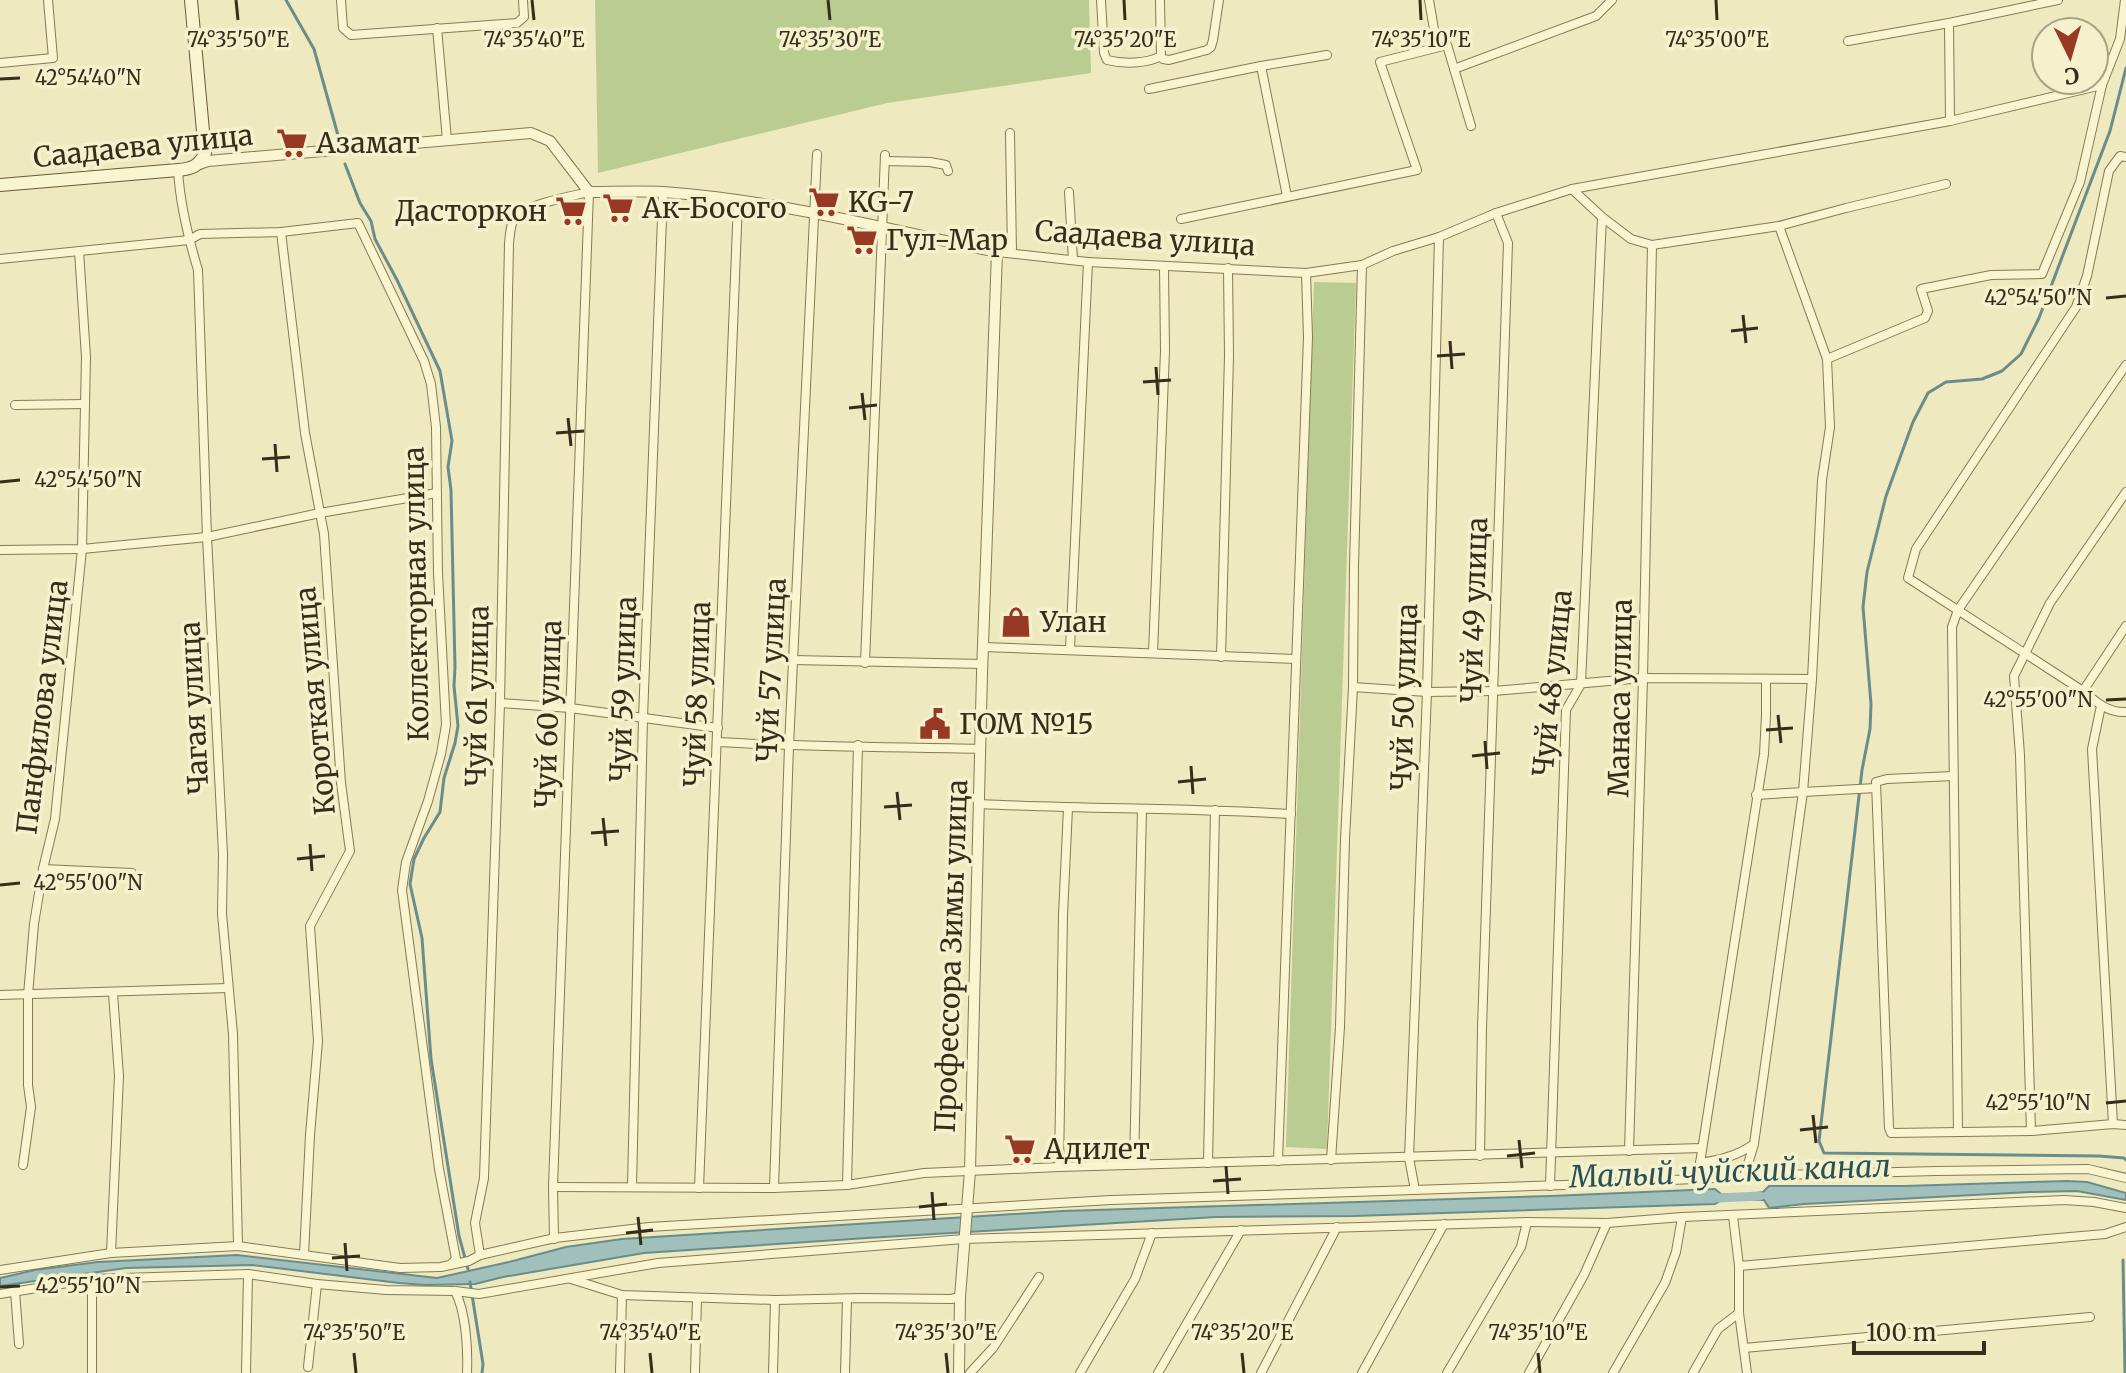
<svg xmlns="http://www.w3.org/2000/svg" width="2126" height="1373" viewBox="0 0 2126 1373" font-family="Merriweather,serif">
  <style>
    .green { fill: #bbcc92 }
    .water { fill: #a1c0bc; stroke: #698d8b; stroke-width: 2 }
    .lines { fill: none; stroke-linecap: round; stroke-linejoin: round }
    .stream { stroke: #698d8b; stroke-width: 3 }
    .canal { stroke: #a1c0bc; stroke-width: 9 }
    .minor-casing { stroke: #877956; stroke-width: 10 }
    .tertiary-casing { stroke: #877956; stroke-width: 12 }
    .secondary-casing { stroke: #685a3a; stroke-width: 14 }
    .minor { stroke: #f9f5d1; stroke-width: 8 }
    .tertiary { stroke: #f9f5d1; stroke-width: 10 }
    .secondary { stroke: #f9f5d1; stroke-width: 12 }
    .ticks { fill: none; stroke: #362d1b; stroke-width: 3 }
    .labels { text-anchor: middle; stroke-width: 7; stroke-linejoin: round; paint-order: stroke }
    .poi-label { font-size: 28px; fill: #362d1b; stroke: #f6f1cd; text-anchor: start }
    .street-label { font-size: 28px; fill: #362d1b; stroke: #f6f1cd }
    .water-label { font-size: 30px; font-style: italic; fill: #2a5156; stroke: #f6f1cd }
    .ticks-label { font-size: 20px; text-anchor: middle; fill: #362d1b; stroke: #f6f1cd; stroke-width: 7; stroke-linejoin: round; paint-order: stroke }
  </style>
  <rect width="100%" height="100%" fill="#eee9be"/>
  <g class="green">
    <path d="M595 0H1089L1091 73 887 103 598 173Z"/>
    <path d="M1314 282 1356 283 1327 1149 1286 1147Z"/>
  </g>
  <g class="water">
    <path d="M2067 1181 2087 1182 2126 1193V1200L2077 1191 2030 1192 1804 1204 1769 1208 1764 1200H1748L1747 1194 1763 1192 1769 1186H1905Z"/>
    <path d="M1715 1189 1721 1194 1728 1195V1200L1720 1201 1715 1204 1354 1216 1216 1217 867 1238 644 1253 503 1277 475 1284 425 1285 399 1283 252 1265 126 1268 0 1286V1278L35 1270 98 1262 237 1255 437 1278 509 1262 566 1247 622 1239 1063 1211 1551 1196Z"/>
  </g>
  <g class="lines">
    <g class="stream">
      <path d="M286 0 314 49 339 139"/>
      <path d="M2126 68 2110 131 2039 318 2021 354 2002 371 1982 379 1946 382 1928 393 1913 422 1886 496 1867 572 1863 607 1871 704 1870 729 1862 770 1819 1141 1824 1153 2099 1156 2124 1158 2126 1160"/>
      <path d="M345 164 360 203 371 221 375 239 397 280 440 371 452 441 448 467 451 490 455 667 454 686 458 726 455 743 444 778 440 812 424 838 414 859 410 884 422 938 431 1059 459 1236 468 1269"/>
      <path d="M2123 1260 2125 1373"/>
      <path d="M470 1282 483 1364 482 1373"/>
    </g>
    <path class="canal" d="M1718 1198 1760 1196"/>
    <defs>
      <g id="minor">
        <path d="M341 0 343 28 351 35 517 23 524 17 523 0"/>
        <path d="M1101 0 1104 53 1107 60C1123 64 1147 64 1161 56L1163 59 1169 60 1207 50 1211 47 1213 40 1219 0"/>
        <path d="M1160 0 1161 56"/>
        <path d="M1429 0 1437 47"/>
        <path d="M1949 23 1950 121"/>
        <path d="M437 28 447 140"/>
        <path d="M1848 41 1949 23 2058 0"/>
        <path d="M0 63 53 58 48 0"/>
        <path d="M1261 66 1287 196"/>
        <path d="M1454 69 1596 16 1612 0"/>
        <path d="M1149 89 1261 66 1327 55"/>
        <path d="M1010 133 1012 253"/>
        <path d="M2126 157 2120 156 2109 171 2087 276 2076 307 1916 549 1908 578 2083 691C2096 702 2108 713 2126 712"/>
        <path d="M885 161 930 162 946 165 948 171"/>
        <path d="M178 170C180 205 188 237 198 270L207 537 223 854 222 914 233 1034 238 1246"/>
        <path d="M1572 189 1602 217 1631 239 1652 245 1779 226 1846 208 1946 184"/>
        <path d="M1069 192 1073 260"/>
        <path d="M1181 219 1417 170 1380 62 1447 45 1471 126"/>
        <path d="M281 232 305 433 324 534 341 783 350 851 310 926 318 1041 310 1135 304 1255"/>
        <path d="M997 252 1088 262 1306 273 1362 265 1393 251 1439 237 1496 213 1572 189 1950 121 2102 85"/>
        <path d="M0 259 189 240 200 234 281 232 358 223 424 361 431 384 436 427 438 573 446 725 441 754 428 801 406 862 402 890 439 1169 456 1259 450 1265 441 1267 400 1268 238 1246 111 1253 0 1270"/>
        <path d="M1827 359 1925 318 1928 311 1921 289 1991 275 2042 274 2080 182 2102 85 2120 39 2125 0"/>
        <path d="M15 405 85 404"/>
        <path d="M0 550 82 549 207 537 320 513 437 493"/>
        <path d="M983 647 1296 659"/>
        <path d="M1070 649 1088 262"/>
        <path d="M1153 653 1165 351 1164 266"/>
        <path d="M1221 657 1229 356 1228 268"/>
        <path d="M793 660 983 664"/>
        <path d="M865 663 885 155"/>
        <path d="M1353 687 1427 692 1494 691 1643 678 1812 679"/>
        <path d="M2083 691 2126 626"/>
        <path d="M500 703 570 708 718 728"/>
        <path d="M2101 706 2092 749 2113 1124"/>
        <path d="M717 742C805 747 893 747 981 749"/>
        <path d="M1953 776 1887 779 1876 782 1889 1128 1891 1133 2031 1131 2113 1124 2126 1125"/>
        <path d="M1756 795 1803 792 1812 679 1822 480 1830 427 1827 359 1779 226"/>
        <path d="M980 804C1083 809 1187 808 1291 814"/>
        <path d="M43 869 132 873"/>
        <path d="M0 995 228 988"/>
        <path d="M1958 1131 1952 627 1958 610 2126 365"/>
        <path d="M2031 1131 2020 755 2014 676 2050 603 2126 492"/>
        <path d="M1629 1151 1643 678 1652 245"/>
        <path d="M1480 1156 1482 1028 1508 243 1496 213"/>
        <path d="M1331 1160 1340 1027 1345 839 1353 687 1354 566 1362 265"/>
        <path d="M1278 1161 1308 337 1306 273"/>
        <path d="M1208 1163 1215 810"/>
        <path d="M1700 1163C1720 1160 1737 1156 1754 1144"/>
        <path d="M23 1165 31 1107 28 1085V995L34 924 43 869 55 819 82 549 86 357 79 251"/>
        <path d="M1134 1165 1142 809"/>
        <path d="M1059 1167 1063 915 1068 808"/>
        <path d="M1744 1177 1754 1144 1803 792 1876 788"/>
        <path d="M1695 1179 1700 1163 1764 754 1766 715V680"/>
        <path d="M847 1185 858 745"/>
        <path d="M632 1186 643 718 663 192"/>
        <path d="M1550 1186 1566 710 1581 684 1602 217"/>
        <path d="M553 1187 774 1188 847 1185 924 1173 1059 1167 1702 1148"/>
        <path d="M699 1188 738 201"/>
        <path d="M774 1188 789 746 817 154"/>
        <path d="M1415 1190 1409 1158 1427 692 1439 237"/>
        <path d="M1733 1216 1739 1266V1313L1747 1373"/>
        <path d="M111 1253 119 1076 113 993"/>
        <path d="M480 1255 475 1223 484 1178 500 703 509 243C510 235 510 224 515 217 527 204 572 196 589 192L553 1187 554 1239"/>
        <path d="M450 1265 469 1261 480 1255 555 1238 649 1227 1111 1200 1564 1185 1782 1175 1936 1171 2088 1169 2126 1178"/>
        <path d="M1739 1266 2105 1234 2126 1227"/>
        <path d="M92 1279V1373"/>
        <path d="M571 1279 622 1295 775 1300 861 1298 951 1299 960 1297"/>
        <path d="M15 1291 19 1344"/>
        <path d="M455 1291C466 1312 468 1349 467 1373"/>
        <path d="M0 1294 92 1279 248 1274 317 1284 386 1290 455 1291 479 1294 658 1263 964 1239 1527 1222 1607 1223 1682 1217 2064 1200 2094 1202 2126 1208"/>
        <path d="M1744 1348 2090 1317"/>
        <path d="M308 1367 317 1284"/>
        <path d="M246 1373 248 1274"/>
        <path d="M620 1373 622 1295"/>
        <path d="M695 1373 697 1298"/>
        <path d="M773 1373 775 1300"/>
        <path d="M845 1373 847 1299"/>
        <path d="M970 1373 993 1348 1039 1277"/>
        <path d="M1080 1373 1135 1279 1152 1233"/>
        <path d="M1158 1373 1241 1230"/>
        <path d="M1261 1373 1337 1227"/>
        <path d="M1362 1373 1444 1224"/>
        <path d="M1447 1373 1521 1247 1527 1222"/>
        <path d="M1529 1373 1584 1275 1607 1223"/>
        <path d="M1613 1373 1665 1283 1676 1252 1682 1217"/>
        <path d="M1693 1373 1718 1329 1739 1313"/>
      </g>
      <path id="tertiary" d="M196 165 208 161 531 133 550 141 589 192C614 192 639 191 663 192 776 200 887 229 997 252L982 673 970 1171 960 1297 959 1373"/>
      <path id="secondary" d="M0 185 178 170C191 169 200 166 205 153L191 0"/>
    </defs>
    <use href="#minor" class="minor-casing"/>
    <use href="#tertiary" class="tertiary-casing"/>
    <use href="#secondary" class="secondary-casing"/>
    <use href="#minor" class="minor"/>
    <use href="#tertiary" class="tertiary"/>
    <use href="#secondary" class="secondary"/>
  </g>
  <path class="ticks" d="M236 0 238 20M532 0 534 20M828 0 830 20M1124 0 1125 20M1420 0 1421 20M1716 0 1717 20M0 79 20 78M2106 298 2126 296M1743 315 1746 343M1731 331 1758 328M1450 341 1452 369M1437 356 1465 354M1156 367 1158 395M1143 382 1171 380M862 393 865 420M849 408 877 405M568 418 571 446M556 433 584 431M275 444 277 472M262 459 290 457M0 482 20 480M2106 700 2126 699M1778 715 1781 743M1766 730 1793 728M1485 741 1487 769M1472 756 1500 753M1191 766 1193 794M1178 782 1206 779M897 792 900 820M884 807 912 805M603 818 606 846M591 833 619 831M310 844 312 871M297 859 325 856M0 885 20 883M2106 1103 2126 1101M1813 1115 1816 1143M1800 1130 1828 1127M1519 1140 1522 1168M1507 1156 1535 1153M1226 1166 1228 1194M1213 1181 1241 1179M932 1192 934 1220M919 1207 947 1204M638 1217 641 1245M626 1233 653 1230M345 1243 347 1271M332 1258 360 1256M0 1287 20 1286M354 1353 356 1373M650 1353 652 1373M946 1353 948 1373M1242 1353 1244 1373M1538 1353 1540 1373"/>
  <defs>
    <symbol id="supermarket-bare" viewBox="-9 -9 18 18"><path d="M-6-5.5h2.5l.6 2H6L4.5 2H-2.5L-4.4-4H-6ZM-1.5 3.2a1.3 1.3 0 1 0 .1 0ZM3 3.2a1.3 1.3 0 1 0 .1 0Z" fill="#973925" stroke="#f6f1cd" stroke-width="2.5" paint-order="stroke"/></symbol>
    <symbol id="shop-bare" viewBox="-9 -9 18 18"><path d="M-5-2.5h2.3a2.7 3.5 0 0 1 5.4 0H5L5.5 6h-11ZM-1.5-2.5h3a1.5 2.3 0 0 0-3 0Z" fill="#973925" stroke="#f6f1cd" stroke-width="2.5" paint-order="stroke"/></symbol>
    <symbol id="civic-bare" viewBox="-9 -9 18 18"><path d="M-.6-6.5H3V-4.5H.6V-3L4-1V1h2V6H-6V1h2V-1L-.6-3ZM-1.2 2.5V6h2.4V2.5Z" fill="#973925" stroke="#f6f1cd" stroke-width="2.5" paint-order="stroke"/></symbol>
  </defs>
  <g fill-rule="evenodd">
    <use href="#supermarket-bare" x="270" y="121" width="44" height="44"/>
    <use href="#supermarket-bare" x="802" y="180" width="44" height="44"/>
    <use href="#supermarket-bare" x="596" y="186" width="44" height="44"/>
    <use href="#supermarket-bare" x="549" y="189" width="44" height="44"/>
    <use href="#supermarket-bare" x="840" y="218" width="44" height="44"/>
    <use href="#shop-bare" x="994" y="600" width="44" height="44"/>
    <use href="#civic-bare" x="913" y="702" width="44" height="44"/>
    <use href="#supermarket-bare" x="998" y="1127" width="44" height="44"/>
  </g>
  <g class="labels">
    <g class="poi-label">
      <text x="316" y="153">Азамат</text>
      <text x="848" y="212">KG-7</text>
      <text x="642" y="218">Ак-Босого</text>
      <text x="547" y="221" text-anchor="end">Дасторкон</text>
      <text x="886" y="250">Гул-Мар</text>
      <text x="1040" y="632">Улан</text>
      <text x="959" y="734">ГОМ №15</text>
      <text x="1044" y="1159">Адилет</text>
    </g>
    <g class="street-label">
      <text transform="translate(143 146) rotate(-6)" y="10">Саадаева улица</text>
      <text transform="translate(1145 238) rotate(4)" y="10">Саадаева улица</text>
      <text transform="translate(416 594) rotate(-91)" y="10">Коллекторная улица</text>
      <text transform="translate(1474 610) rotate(-88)" y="10">Чуй 49 улица</text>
      <text transform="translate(771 670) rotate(-87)" y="10">Чуй 57 улица</text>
      <text transform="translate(1552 683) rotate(-84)" y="10">Чуй 48 улица</text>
      <text transform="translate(623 689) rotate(-88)" y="10">Чуй 59 улица</text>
      <text transform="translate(697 694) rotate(-88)" y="10">Чуй 58 улица</text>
      <text transform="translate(477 696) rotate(-89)" y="10">Чуй 61 улица</text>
      <text transform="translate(1404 697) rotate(-88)" y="10">Чуй 50 улица</text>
      <text transform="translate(1620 698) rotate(-89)" y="10">Манаса улица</text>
      <text transform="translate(315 701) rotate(-95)" y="10">Короткая улица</text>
      <text transform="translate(42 707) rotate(-83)" y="10">Панфилова улица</text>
      <text transform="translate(194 708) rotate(-93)" y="10">Чагая улица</text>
      <text transform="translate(548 714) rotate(-88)" y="10">Чуй 60 улица</text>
      <text transform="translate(951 956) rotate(-88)" y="10">Профессора Зимы улица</text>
    </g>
    <g class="water-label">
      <text transform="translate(1730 1172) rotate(-2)" y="10">Малый чуйский канал</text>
    </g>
  </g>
  <g class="ticks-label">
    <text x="238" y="47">74°35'50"E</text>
    <text x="534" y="47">74°35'40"E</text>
    <text x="830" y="47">74°35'30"E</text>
    <text x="1125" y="47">74°35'20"E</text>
    <text x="1421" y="47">74°35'10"E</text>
    <text x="1717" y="47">74°35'00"E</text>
    <text x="88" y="85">42°54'40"N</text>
    <text x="2038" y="305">42°54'50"N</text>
    <text x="88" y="487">42°54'50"N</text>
    <text x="2038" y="707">42°55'00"N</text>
    <text x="88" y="890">42°55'00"N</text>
    <text x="2038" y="1110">42°55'10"N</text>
    <text x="88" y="1293">42°55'10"N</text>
    <text x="354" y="1340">74°35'50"E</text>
    <text x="650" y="1340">74°35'40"E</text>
    <text x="946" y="1340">74°35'30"E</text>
    <text x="1242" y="1340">74°35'20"E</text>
    <text x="1538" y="1340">74°35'10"E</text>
  </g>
  <g transform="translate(2070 56) rotate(175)"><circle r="38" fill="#f6f1cd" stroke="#a9a386" stroke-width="2"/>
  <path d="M0-6L14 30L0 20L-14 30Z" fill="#973925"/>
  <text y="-12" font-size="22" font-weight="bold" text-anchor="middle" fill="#362d1b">С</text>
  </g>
  <path d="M1854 1341v12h130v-12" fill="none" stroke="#362d1b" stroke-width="4"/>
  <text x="1866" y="1341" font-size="24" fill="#362d1b" stroke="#f6f1cd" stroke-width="6" paint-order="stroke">100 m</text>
</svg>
